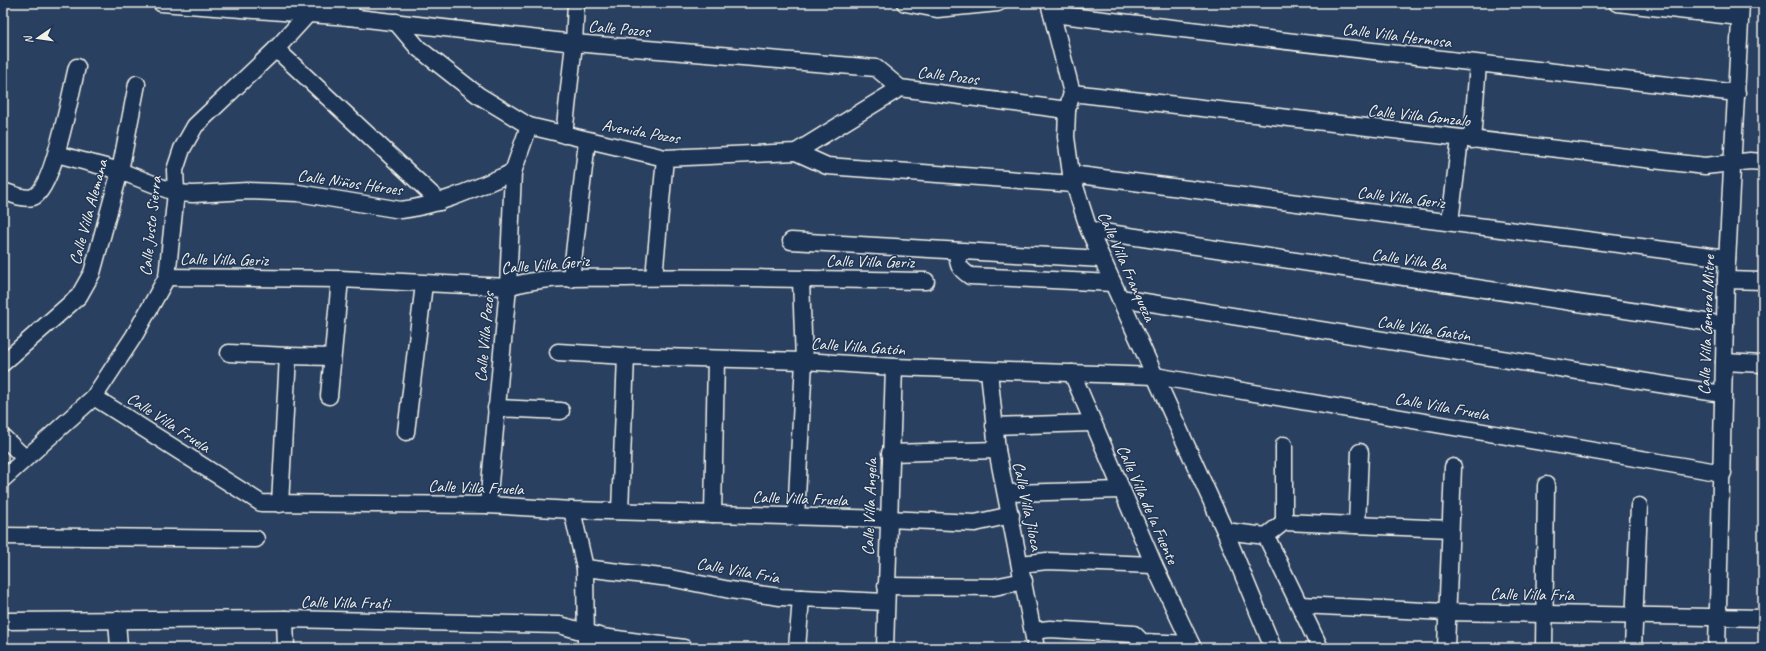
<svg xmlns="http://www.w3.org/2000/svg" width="1766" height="651" viewBox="0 0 1766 651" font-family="Caveat,sans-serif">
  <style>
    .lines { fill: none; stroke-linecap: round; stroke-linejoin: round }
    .minor-casing { stroke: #f4f1e8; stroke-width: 19 }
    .minor { stroke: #1d3557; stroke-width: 16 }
    .labels { text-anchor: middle; stroke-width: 3; stroke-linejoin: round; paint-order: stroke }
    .street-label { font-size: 17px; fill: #f4f1e8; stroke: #1d3557 }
  </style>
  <rect width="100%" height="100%" fill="#2a4060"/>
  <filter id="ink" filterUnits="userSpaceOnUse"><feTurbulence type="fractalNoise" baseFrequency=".025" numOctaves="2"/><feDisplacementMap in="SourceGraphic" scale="8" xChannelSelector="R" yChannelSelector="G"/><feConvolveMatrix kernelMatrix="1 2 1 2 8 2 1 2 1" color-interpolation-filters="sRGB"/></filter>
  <g filter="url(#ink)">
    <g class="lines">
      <defs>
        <g id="minor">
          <path d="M161 3 349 17 574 43 876 68 900 88 1067 110"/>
          <path d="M905 3 937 9 998 3"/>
          <path d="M1049 3 1072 93 1067 110 1066 137 1071 174 1089 230 1225 531 1273 648"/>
          <path d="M1617 3 1740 17"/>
          <path d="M1052 14 1737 93"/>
          <path d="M349 17 351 3"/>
          <path d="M396 22 418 48 478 95 529 126 665 158 796 152 900 88"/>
          <path d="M276 49 440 202"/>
          <path d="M1072 93 1705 166 1750 161 1763 162"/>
          <path d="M564 135 574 43 576 3"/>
          <path d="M1472 140 1478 64"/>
          <path d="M796 152 827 166 1073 184"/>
          <path d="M57 154 120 171 176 193 193 194 248 191 298 193 401 210C441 205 476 188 513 172"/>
          <path d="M1071 174 1727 258"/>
          <path d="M3 191C12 194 24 200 33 197 54 189 71 90 77 67"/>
          <path d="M1450 222 1460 139"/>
          <path d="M1089 230 1725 325"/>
          <path d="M791 241 1102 259"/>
          <path d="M957 251C958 265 958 268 970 276L1113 283"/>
          <path d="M167 277 340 279 508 287C544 275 587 278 625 278 725 276 826 280 926 281"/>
          <path d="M654 277 665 158"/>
          <path d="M571 279 587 141"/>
          <path d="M1726 280 1763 281"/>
          <path d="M1120 298 1722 394"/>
          <path d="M558 352 626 356 804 361 894 367 1155 376 1723 473"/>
          <path d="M229 353 288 356"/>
          <path d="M1724 362 1763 364"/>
          <path d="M3 363 79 296 92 273 120 171 137 84"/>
          <path d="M989 371 997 450 1036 648"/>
          <path d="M1072 373 1154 565 1193 648"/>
          <path d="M329 396 340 279"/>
          <path d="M94 397 261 503 488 505 572 510 888 519 975 523 1011 515"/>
          <path d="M496 408 561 411"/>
          <path d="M994 426 1092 423"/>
          <path d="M406 432 424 284"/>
          <path d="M3 437 25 458"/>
          <path d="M1284 445V522"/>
          <path d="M890 453 997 450"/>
          <path d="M3 479 94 397 134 336 167 277 176 193 175 170 182 149 195 126 276 49 307 15"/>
          <path d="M1007 493 1121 490"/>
          <path d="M280 504 288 356 332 357"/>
          <path d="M488 505 508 287 513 172 529 126"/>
          <path d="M572 510 585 568 586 648"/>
          <path d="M620 511 626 356"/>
          <path d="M713 514 716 359"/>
          <path d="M796 517 804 361 801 280"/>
          <path d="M1357 525 1360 452"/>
          <path d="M1225 531 1266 536"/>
          <path d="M3 536 256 539"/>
          <path d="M1266 536 1284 522 1450 529"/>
          <path d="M1266 536 1320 648"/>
          <path d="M1021 564 1047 561 1154 565"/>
          <path d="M585 568 670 578 730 590 780 597 885 602"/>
          <path d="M886 586 994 587 1024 581"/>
          <path d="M1300 605 1446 612 1763 618"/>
          <path d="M285 619 286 648"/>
          <path d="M117 620 119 648"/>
          <path d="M3 621 285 619 560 625 602 637 684 648"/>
          <path d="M1033 631 1050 629 1134 634 1142 642 1191 644"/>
          <path d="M797 648 801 598"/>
          <path d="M885 648 894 367"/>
          <path d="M1446 648 1453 467"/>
          <path d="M1544 648 1546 485"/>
          <path d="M1633 648 1639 506"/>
          <path d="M1717 648 1726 280 1741 3"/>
        </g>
      </defs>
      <use href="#minor" class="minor-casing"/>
      <use href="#minor" class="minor"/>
    </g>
  </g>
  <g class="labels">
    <g class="street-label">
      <text transform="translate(619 28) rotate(5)" y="6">Calle Pozos</text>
      <text transform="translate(1397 35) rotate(7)" y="6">Calle Villa Hermosa</text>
      <text transform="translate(948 75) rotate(7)" y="6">Calle Pozos</text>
      <text transform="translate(1419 115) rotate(6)" y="6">Calle Villa Gonzalo</text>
      <text transform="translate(641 131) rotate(10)" y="6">Avenida Pozos</text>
      <text transform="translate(350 182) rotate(8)" y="6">Calle Niños Héroes</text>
      <text transform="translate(1401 197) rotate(7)" y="6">Calle Villa Geriz</text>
      <text transform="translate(88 212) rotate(-75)" y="6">Calle Villa Alemana</text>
      <text transform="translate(150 226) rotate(-84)" y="6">Calle Justo Sierra</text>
      <text transform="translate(224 259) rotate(1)" y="6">Calle Villa Geriz</text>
      <text transform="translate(1409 259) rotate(8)" y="6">Calle Villa Ba</text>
      <text transform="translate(870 261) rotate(1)" y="6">Calle Villa Geriz</text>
      <text transform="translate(545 264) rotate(-5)" y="6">Calle Villa Geriz</text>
      <text transform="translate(1127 266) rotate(66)" y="6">Calle Villa Franqueza</text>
      <text transform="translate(1706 325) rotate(-88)" y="6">Calle Villa General Mitre</text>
      <text transform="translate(1424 328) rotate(9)" y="6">Calle Villa Gatón</text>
      <text transform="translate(484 337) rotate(-85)" y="6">Calle Villa Pozos</text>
      <text transform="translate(858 346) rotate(4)" y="6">Calle Villa Gatón</text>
      <text transform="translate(1442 406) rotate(10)" y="6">Calle Villa Fruela</text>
      <text transform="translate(169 422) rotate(33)" y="6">Calle Villa Fruela</text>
      <text transform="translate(476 487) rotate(2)" y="6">Calle Villa Fruela</text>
      <text transform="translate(800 498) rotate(2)" y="6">Calle Villa Fruela</text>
      <text transform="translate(1148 504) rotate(66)" y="6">Calle Villa de la Fuente</text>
      <text transform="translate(1028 506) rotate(78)" y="6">Calle Villa Jiloca</text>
      <text transform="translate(869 507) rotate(-88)" y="6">Calle Villa Angela</text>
      <text transform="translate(738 570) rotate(10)" y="6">Calle Villa Fría</text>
      <text transform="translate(1532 594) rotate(1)" y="6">Calle Villa Fría</text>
      <text transform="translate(345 602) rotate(1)" y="6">Calle Villa Frati</text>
    </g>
  </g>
  <rect width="1766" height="651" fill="none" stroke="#1d3557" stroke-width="16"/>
  <rect x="8" y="8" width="1750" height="635" fill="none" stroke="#f4f1e8" stroke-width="1.5" filter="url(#ink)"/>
  <g transform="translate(38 38) rotate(257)" stroke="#1d3557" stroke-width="3" paint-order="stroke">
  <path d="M0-3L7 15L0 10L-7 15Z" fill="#f4f1e8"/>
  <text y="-6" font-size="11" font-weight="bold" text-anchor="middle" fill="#f4f1e8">N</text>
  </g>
</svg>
